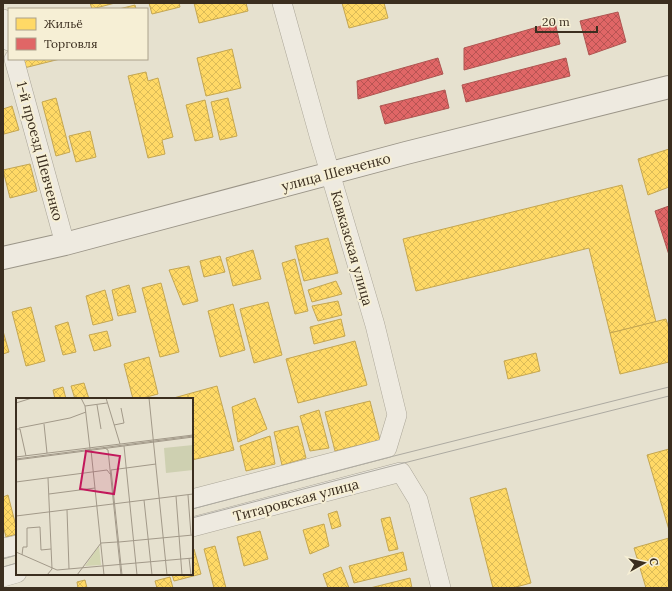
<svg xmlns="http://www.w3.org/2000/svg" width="672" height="591" viewBox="0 0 672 591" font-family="Lora,serif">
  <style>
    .homes { fill: url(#homes-cross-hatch); stroke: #c4a651 }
    .shops { fill: url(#shops-cross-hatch); stroke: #ae5551 }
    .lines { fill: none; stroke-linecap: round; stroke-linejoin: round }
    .street-casing { stroke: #aba698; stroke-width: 20 }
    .secondary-casing { stroke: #9b9588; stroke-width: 24 }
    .street { stroke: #eeeae0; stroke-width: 19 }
    .secondary { stroke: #eeeae0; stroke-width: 22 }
    .tram { stroke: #adaaa1; stroke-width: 1 }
    .labels { text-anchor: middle; stroke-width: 4; stroke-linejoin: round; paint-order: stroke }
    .street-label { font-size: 14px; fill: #3b2e1f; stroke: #f6efd5 }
    .inset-road { fill: none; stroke: #a29989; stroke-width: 1 }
    .view { fill: #c2185b; fill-opacity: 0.15; stroke: #c2185b; stroke-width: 2 }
    .inset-edge { fill: none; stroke: #3b2e1f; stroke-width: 2 }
  </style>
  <defs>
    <pattern id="homes-cross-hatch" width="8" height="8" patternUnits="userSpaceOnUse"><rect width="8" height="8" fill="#ffd966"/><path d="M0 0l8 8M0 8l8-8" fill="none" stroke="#dbbb58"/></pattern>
    <pattern id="shops-cross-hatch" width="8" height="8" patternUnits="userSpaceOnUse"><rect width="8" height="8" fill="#e06666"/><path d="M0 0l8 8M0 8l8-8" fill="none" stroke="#b75453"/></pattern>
  </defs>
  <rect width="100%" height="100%" fill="#e6e1cf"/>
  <g class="homes">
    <path d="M90 3H115L92 9Z"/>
    <path d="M149 3H179L180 7 152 14Z"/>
    <path d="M194 3H246L248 11 199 23Z"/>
    <path d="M342 3H384L388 18 349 28Z"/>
    <path d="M135 5 136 9H119Z"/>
    <path d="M232 49 241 88 206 96 197 58Z"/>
    <path d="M21 59H60L24 68Z"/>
    <path d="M146 72 148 81 158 78 173 137 162 140 165 154 148 158 128 76Z"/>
    <path d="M56 98 70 152 56 156 42 102Z"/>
    <path d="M228 98 237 136 220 140 211 102Z"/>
    <path d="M205 100 213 137 195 141 186 105Z"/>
    <path d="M12 106 19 130 4 134 3 129V109Z"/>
    <path d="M90 131 96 157 76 162 69 136Z"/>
    <path d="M669 149V187L648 195 638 159Z"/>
    <path d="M30 164 37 191 10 198 3 170Z"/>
    <path d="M622 185 656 322 610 333 589 248 416 291 403 239Z"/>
    <path d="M328 238 338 273 304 281 295 246Z"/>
    <path d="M253 250 261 279 233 286 226 258Z"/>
    <path d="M220 256 225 272 204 277 200 261Z"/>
    <path d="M295 259 308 311 295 314 282 263Z"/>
    <path d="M189 266 198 301 183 305 169 270Z"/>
    <path d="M336 281 342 294 312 302 308 290Z"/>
    <path d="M161 283 179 352 160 357 142 288Z"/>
    <path d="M129 285 136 312 118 316 112 290Z"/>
    <path d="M105 290 113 320 93 325 86 296Z"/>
    <path d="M338 301 342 315 318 321 312 306Z"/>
    <path d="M268 302 282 355 254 363 240 309Z"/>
    <path d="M233 304 245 350 220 357 208 311Z"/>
    <path d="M31 307 45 361 26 366 12 312Z"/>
    <path d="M341 319 345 336 314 344 310 327Z"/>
    <path d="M666 319 669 329V362L620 374 610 333Z"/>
    <path d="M68 322 76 352 63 355 55 326Z"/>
    <path d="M3 331 9 352 3 354Z"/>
    <path d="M107 331 111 346 94 351 89 335Z"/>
    <path d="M355 341 367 385 298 403 286 359Z"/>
    <path d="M536 353 540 371 508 379 504 361Z"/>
    <path d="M149 357 158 394 139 399H133L124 364Z"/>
    <path d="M84 383 89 399H75L71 386Z"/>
    <path d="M217 386 234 450 192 460V399H170Z"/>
    <path d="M63 387 66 399H55L53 390Z"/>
    <path d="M255 398 267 429 238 442 232 407Z"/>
    <path d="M370 401 380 440 335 451 325 412Z"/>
    <path d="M319 410 329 448 310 451 300 416Z"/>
    <path d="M298 426 306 458 282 465 274 432Z"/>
    <path d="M270 436 275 464 246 471 240 446Z"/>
    <path d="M669 449V530L647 455Z"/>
    <path d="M506 488 531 583 512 588H493L470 498Z"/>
    <path d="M8 495 17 530V534L6 537 3 525V497Z"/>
    <path d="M337 511 341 526 332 529 328 514Z"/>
    <path d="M390 517 398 549 389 551 381 519Z"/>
    <path d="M324 524 329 546 310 554 303 530Z"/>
    <path d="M260 531 268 559 244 566 237 537Z"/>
    <path d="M669 538V588H646L634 548Z"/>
    <path d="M215 546 226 588H214L204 549Z"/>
    <path d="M194 549 201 574 174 581 172 574H192V550Z"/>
    <path d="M403 552 407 570 354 583 349 566Z"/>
    <path d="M341 567 349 588H328L323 574Z"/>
    <path d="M170 577 173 588H157L155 581Z"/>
    <path d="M410 578 412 588H370Z"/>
    <path d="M85 580 87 588H78L77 582Z"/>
  </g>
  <g class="shops">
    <path d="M618 12 626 42 589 55 580 21Z"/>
    <path d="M555 22 560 44 464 70V48Z"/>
    <path d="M438 58 443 74 358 99 357 81Z"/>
    <path d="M566 58 570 76 466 102 462 85Z"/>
    <path d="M445 90 449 108 385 124 380 106Z"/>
    <path d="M669 206V255L655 211Z"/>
  </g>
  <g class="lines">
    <defs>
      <g id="street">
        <path d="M3 19 9 41"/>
        <path d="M14 59 65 244"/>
        <path d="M192 499 387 448 397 415 375 325 320 139 282 3"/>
        <path d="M192 527 401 472 418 500 441 588"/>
        <path d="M3 548 17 545"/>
        <path d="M3 577 17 573"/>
      </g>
      <path id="secondary" d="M3 258 65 244 406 153 669 87"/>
    </defs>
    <use href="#street" class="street-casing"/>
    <use href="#secondary" class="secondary-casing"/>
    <use href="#street" class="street"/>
    <use href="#secondary" class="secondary"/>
    <g class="tram">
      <path d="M192 509 386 458 669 387"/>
      <path d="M192 518 388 467 669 396"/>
      <path d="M3 559 17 555"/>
      <path d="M3 567 17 563"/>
    </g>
  </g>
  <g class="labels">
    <g class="street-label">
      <text transform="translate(40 151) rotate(75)" y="5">1-й проезд Шевченко</text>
      <text transform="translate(336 172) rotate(-15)" y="5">улица Шевченко</text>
      <text transform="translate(352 248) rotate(74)" y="5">Кавказская улица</text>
      <text transform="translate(296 500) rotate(-15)" y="5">Титаровская улица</text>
    </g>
  </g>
  <g transform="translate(16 398)">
    <rect width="177" height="177" fill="#e6e1cf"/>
    <path d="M177 47V72L150 75 148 50Z" fill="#ced0b1"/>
    <path d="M83 148 85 167 69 168Z" fill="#d3d6b1"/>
    <path class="inset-road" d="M65 0 69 8 74 51M90 0 104 46M133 0 151 177M0 5 16 0M81 7 85 31M69 8 91 5M28 26 31 55M98 27 108 25 105 10M3 30 54 20 70 14M0 31H4L10 58M108 48 121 177M87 49 92 52 105 177M75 52 88 177M0 59 177 37M0 61 177 38M0 62 177 39M0 84 91 72 94 76M33 96 79 90M172 97 175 137M160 98 166 177M128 102 136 177M51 112 53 171M0 118 177 96M103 144 177 137M85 145 101 144M0 154 41 172 177 160M6 157 7 149H11V130L24 129 25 152 35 151M173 160 175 177M31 177 36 171 32 80M61 177 85 145M106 177 95 72 140 66"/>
    <path class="view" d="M70 53 104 58 98 96 64 91Z"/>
    <rect width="177" height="177" class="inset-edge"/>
  </g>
  <rect width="672" height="591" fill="none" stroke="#3b2e1f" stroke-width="8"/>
  <rect x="8" y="8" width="140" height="52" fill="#f6efd5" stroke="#aba28c"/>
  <rect x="16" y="18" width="20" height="12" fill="#ffd966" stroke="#aba28c"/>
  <text x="44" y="28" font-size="12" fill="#3b2e1f">Жильё</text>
  <rect x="16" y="38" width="20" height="12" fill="#e06666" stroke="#aba28c"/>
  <text x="44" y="48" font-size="12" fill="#3b2e1f">Торговля</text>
  <g transform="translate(644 563) rotate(82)" stroke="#f6efd5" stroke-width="3" paint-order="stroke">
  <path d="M0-3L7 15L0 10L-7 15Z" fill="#3b2e1f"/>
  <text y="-6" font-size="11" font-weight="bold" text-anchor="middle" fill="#3b2e1f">С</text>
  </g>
  <path d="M536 26v6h61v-6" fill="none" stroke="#3b2e1f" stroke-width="2"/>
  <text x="542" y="26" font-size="12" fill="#3b2e1f" stroke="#f6efd5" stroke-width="3" paint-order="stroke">20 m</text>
</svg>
